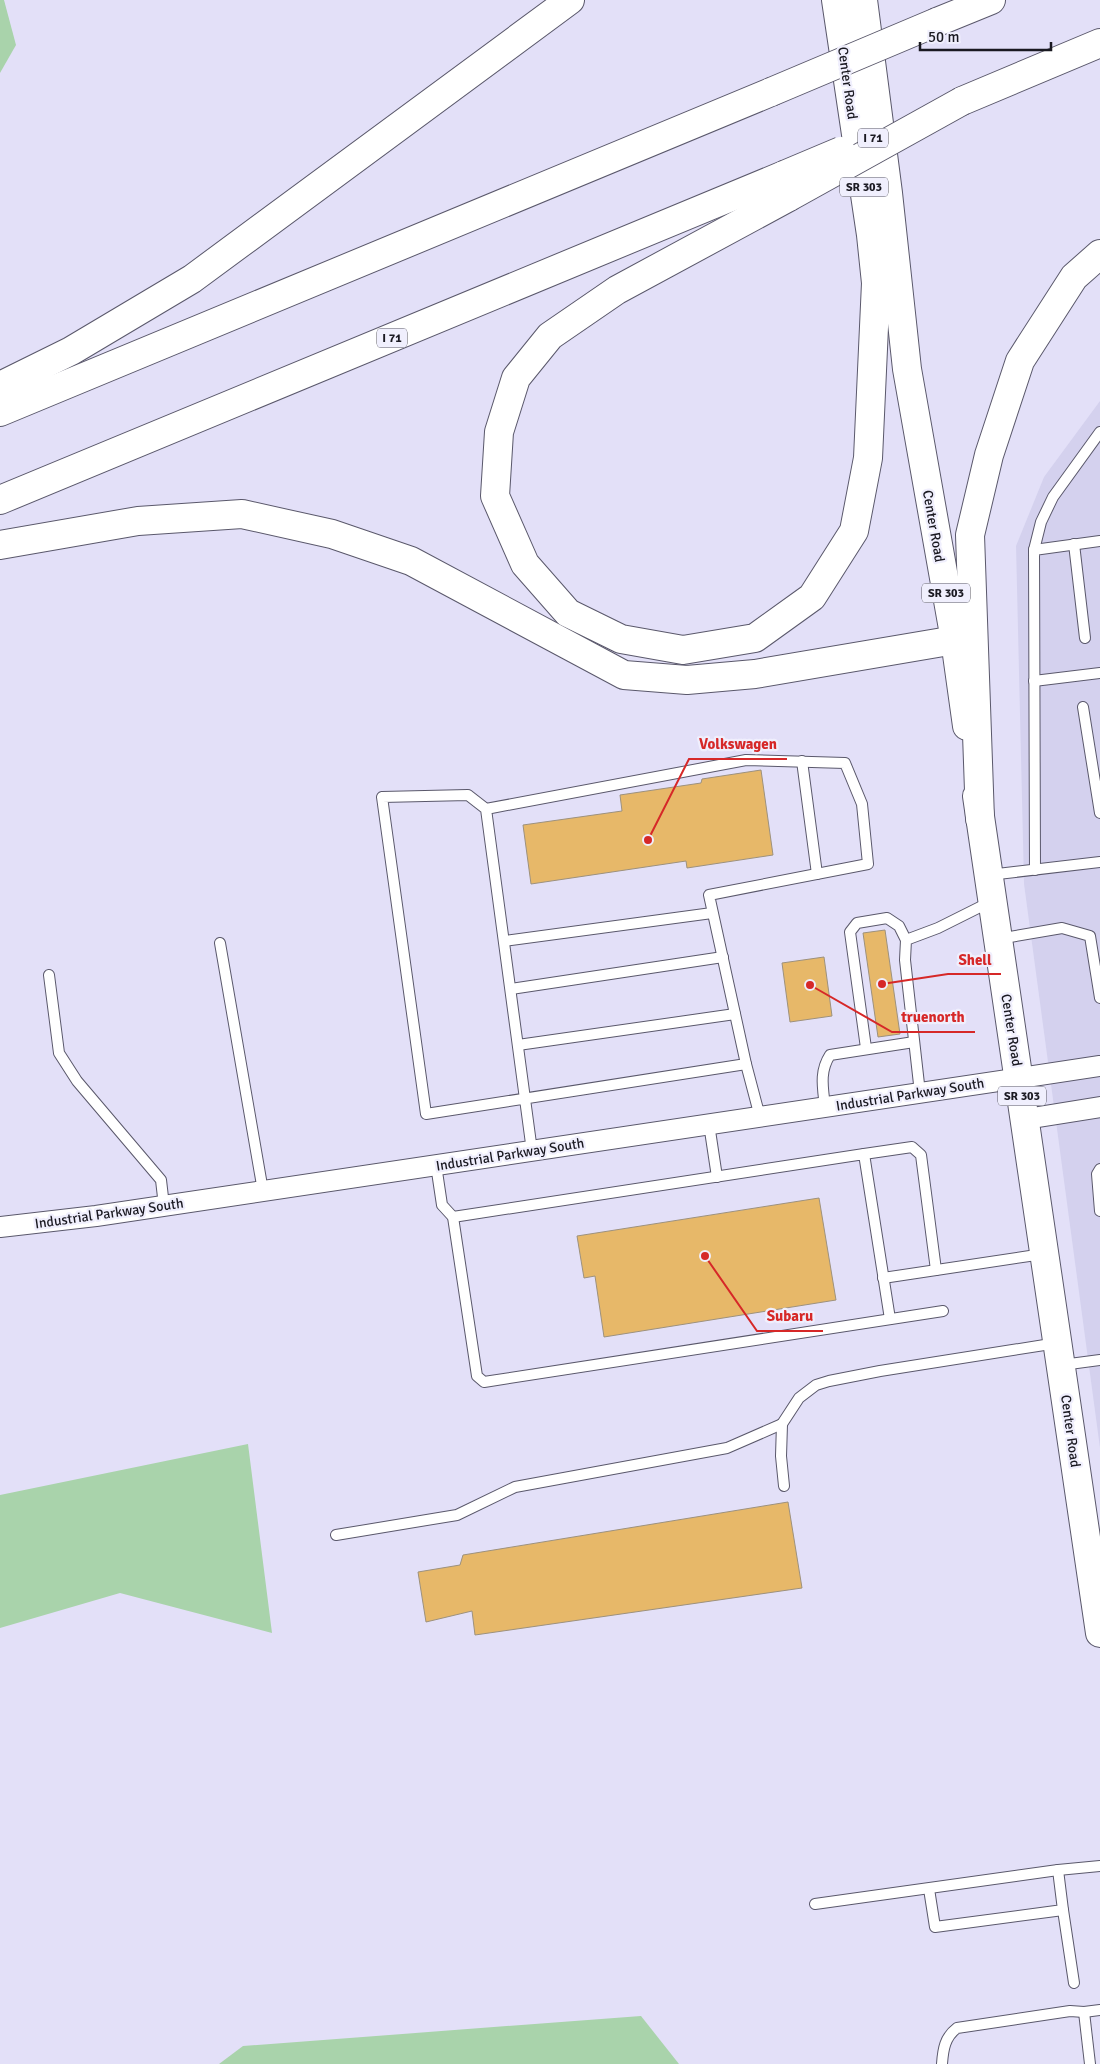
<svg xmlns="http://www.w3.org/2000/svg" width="1100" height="2064" viewBox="0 0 1100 2064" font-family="Signika,sans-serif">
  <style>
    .built { fill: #d4d1ee }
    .green { fill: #a9d3ab }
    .building { fill: #e7b869; stroke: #9d917d }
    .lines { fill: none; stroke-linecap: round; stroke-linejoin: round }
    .lane-casing { stroke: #5a586b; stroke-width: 12 }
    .street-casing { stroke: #5a586b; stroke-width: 22 }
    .primary-casing { stroke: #5a586b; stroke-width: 30 }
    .highway-casing { stroke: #5a586b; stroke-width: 30 }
    .lane { stroke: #fff; stroke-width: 10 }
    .street { stroke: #fff; stroke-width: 20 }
    .primary { stroke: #fff; stroke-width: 28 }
    .highway { stroke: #fff; stroke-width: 28 }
    .highway-bridge-casing { stroke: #5a586b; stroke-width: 30; stroke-linecap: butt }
    .highway-bridge { stroke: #fff; stroke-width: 28 }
    .labels { text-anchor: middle; stroke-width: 4.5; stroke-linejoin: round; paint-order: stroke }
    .shield { fill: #f0effd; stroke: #5a5963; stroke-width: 1 }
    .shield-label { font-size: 12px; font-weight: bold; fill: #1a1921 }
    .street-label { font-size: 14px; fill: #1a1921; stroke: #f0effd }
    .leader { fill: none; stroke: #d62828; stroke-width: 2 }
    .callout-dot { fill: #d62828; stroke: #f0effd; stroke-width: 2 }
    .callout-label { font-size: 15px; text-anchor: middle; font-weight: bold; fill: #d62828; stroke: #f0effd; stroke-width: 4.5; stroke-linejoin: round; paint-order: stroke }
  </style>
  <rect width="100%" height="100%" fill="#e3e0f8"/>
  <path class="built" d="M1100 401V1448L1024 884 1016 546 1044 477Z"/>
  <g class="green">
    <path d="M0 0H4L16 45 0 73Z"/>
    <path d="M248 1444 272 1633 120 1593 0 1628V1495Z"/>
    <path d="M641 2016 679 2064H219L243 2046Z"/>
  </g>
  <g class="building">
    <path d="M761 770 773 855 687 868 686 861 531 884 523 825 622 811 620 795 701 783 702 779Z"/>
    <path d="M885 930 900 1034 878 1037 863 933Z"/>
    <path d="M824 957 832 1016 790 1022 782 963Z"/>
    <path d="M819 1198 836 1300 604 1337 595 1276 584 1278 577 1236Z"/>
    <path d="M788 1502 802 1588 475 1635 472 1611 426 1622 418 1572 460 1565 463 1555Z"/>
  </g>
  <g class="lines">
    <defs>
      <g id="lane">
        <path d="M1074 544 1085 638"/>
        <path d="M1034 550 1041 522 1053 497 1100 432"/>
        <path d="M1034 681 1100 673"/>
        <path d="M1083 707 1100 813"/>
        <path d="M802 761 817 874"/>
        <path d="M486 809 746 760 845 763 862 804 868 864 709 895 746 1064 426 1114 382 797 468 795 486 809C502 923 517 1037 532 1151"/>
        <path d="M1035 870 1034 550 1100 541"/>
        <path d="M989 875 1100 862"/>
        <path d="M998 939 1062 928 1090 936 1100 998"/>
        <path d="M504 941 712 913"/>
        <path d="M220 943 263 1191"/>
        <path d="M49 975 59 1053 77 1081 161 1180 164 1206"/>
        <path d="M511 989 723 957"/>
        <path d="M518 1045 735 1014"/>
        <path d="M866 1048 850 932 857 923 887 918 899 926 906 940"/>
        <path d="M746 1064 760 1117"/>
        <path d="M920 1093 905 960 906 940 938 928 992 901"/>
        <path d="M825 1107C823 1088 819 1072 830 1055L914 1042"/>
        <path d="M709 1124 717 1177"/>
        <path d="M864 1154 912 1147 921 1155 936 1270"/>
        <path d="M436 1165 442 1205 453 1217 477 1376 484 1382 943 1311"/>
        <path d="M1100 1169 1097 1174 1100 1211"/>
        <path d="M453 1217 864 1154 890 1319"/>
        <path d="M883 1278 1043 1254"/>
        <path d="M1062 1365 1100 1360"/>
        <path d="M784 1486 781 1456 782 1424 799 1398 816 1385 829 1381 880 1371 1057 1343"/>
        <path d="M336 1535 457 1515 515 1487 727 1448 782 1424"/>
        <path d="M929 1889 935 1927 1063 1910 1058 1870"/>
        <path d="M815 1904 1058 1870 1100 1866"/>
        <path d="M1063 1910 1074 1983"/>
        <path d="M1084 2012 1090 2064"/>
        <path d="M942 2064C943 2049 945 2037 957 2028L1070 2011 1084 2012 1100 2010"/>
      </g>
      <g id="street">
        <path d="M1026 1119 1100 1107"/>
        <path d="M0 1227 96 1216 1100 1066"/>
      </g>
      <g id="primary">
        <path d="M836 0 871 235 876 283 883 307"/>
        <path d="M863 0 888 193 907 369 955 640 967 726"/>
        <path d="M977 796 1100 1633"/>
      </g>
      <g id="highway">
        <path d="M937 22 991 0"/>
        <path d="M962 101 1100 43"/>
        <path d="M789 197 617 290 550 336 516 378 499 432 495 496 525 564 568 613 621 639 683 650 755 638 812 597 854 531 868 458 876 283"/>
        <path d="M0 386 71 351 192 279 570 0"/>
        <path d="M0 412 771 92"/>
        <path d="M0 500 784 175"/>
        <path d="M0 545 138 521 242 514 332 534 411 561 624 675 687 680 755 674 955 640"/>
        <path d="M980 819 970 535 989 455 1020 361 1074 277 1100 254"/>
      </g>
    </defs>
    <use href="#lane" class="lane-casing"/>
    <use href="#street" class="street-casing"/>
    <use href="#primary" class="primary-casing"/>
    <use href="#highway" class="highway-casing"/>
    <use href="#lane" class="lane"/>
    <use href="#street" class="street"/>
    <use href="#primary" class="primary"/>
    <use href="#highway" class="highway"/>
    <defs>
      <g id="highway-bridge">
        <path d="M771 92 937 22"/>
        <path d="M784 175 841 151"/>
        <path d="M789 197 962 101"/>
      </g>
    </defs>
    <use href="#highway-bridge" class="highway-bridge-casing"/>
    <use href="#highway-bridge" class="highway-bridge"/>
  </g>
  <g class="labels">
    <g class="shield">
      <rect x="858" y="128.5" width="30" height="19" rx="4"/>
      <rect x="840" y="177.5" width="48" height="19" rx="4"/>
      <rect x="377" y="328.5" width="30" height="19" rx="4"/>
      <rect x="922" y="583.5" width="48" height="19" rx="4"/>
      <rect x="998" y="1086.5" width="48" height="19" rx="4"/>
    </g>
    <g class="shield-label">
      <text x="873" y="142">I 71</text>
      <text x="864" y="191">SR 303</text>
      <text x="392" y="342">I 71</text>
      <text x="946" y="597">SR 303</text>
      <text x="1022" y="1100">SR 303</text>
    </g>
    <g class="street-label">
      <text transform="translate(848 83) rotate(82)" y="5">Center Road</text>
      <text transform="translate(934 526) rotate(80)" y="5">Center Road</text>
      <text transform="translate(1012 1030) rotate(81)" y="5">Center Road</text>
      <text transform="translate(910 1094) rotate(-9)" y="5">Industrial Parkway South</text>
      <text transform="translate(510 1154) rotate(-9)" y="5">Industrial Parkway South</text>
      <text transform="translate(109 1213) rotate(-8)" y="5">Industrial Parkway South</text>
      <text transform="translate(1071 1431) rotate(82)" y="5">Center Road</text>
    </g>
  </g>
  <path class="leader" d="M648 840L689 759H787M882 984L948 974H1001M810 985L892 1032H975M705 1256L757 1331H823"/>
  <g class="callout-dot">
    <circle cx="648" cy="840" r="5"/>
    <circle cx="882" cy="984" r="5"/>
    <circle cx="810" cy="985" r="5"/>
    <circle cx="705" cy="1256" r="5"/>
  </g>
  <g class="callout-label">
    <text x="738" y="749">Volkswagen</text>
    <text x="975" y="965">Shell</text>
    <text x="933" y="1022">truenorth</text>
    <text x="790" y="1321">Subaru</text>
  </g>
  <path d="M920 42v8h131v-8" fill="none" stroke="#1a1921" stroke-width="2.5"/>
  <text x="928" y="42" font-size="15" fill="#1a1921" stroke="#f0effd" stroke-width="4" paint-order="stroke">50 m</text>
</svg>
